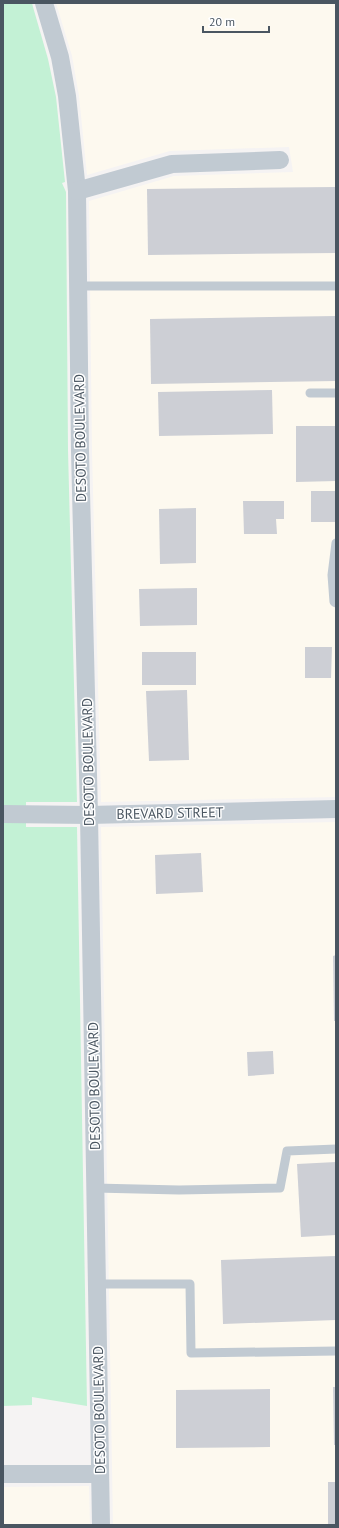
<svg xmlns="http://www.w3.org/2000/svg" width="339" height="1528" viewBox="0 0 339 1528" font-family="'PT Sans',sans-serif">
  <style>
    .commercial { fill: #fdf9ef }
    .green { fill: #c3f1d5 }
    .building { fill: #cdcfd5 }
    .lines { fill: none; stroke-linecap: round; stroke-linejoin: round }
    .service { stroke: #c1cad2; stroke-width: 9 }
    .minor { stroke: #c1cad2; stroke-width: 18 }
    .labels { text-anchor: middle; stroke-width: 3; stroke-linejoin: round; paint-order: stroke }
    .street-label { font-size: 14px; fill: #4a5661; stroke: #fff }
  </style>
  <rect width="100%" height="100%" fill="#f5f3f3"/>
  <g class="commercial">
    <path d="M56 3H336V797L101 802 92 452 89 201 174 176 293 172 289 147 170 151 87 175 79 96 72 56Z"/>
    <path d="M336 822V1525H113L101 827Z"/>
    <path d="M89 1486 90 1525H3V1487Z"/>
  </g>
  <path class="green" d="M3 3H32L33 7 48 59 56 97 65 182 62 183 66 192 68 450 77 802H26V827H77L87 1406 32 1397V1405L3 1406Z"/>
  <g class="building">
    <path d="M336 187V253L148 255 147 189Z"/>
    <path d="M336 316V381L151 384 150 319Z"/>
    <path d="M272 390 273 434 159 436 158 392Z"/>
    <path d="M296 426H336V481L296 482Z"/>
    <rect x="311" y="491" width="25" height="31"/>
    <path d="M243 501H284V519H276L277 534H244Z"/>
    <path d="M196 508V563L160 564 159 509Z"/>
    <path d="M197 588V625L140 626 139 589Z"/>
    <path d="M305 647H332L331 678H305Z"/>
    <rect x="142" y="652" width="54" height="33"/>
    <path d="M187 690 189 760 149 761 146 691Z"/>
    <path d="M201 853 203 892 156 894 155 855Z"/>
    <path d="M336 955V1021H334L333 956Z"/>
    <path d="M273 1051 274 1074 248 1076 247 1052Z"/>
    <path d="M336 1162V1235L301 1237 297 1164Z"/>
    <path d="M336 1256V1320L223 1324 221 1260Z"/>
    <path d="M333 1387H336V1445H334Z"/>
    <path d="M270 1389V1447L176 1448V1390Z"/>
    <rect x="328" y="1482" width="8" height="43"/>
  </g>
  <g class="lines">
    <g class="service">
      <path d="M78 286H336"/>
      <path d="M310 393H336"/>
      <path d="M336 543 332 575 334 602 336 603"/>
      <path d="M95 1188 179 1190 280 1188 287 1151 336 1149"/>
      <path d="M97 1284H190L191 1353 336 1351"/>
    </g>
    <g class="minor">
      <path d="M44 3 60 57 67 96 77 191 80 451 89 815 101 1525"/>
      <path d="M77 191 172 164 280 160"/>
      <path d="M3 814 89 815 336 809"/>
      <path d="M3 1474H100"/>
    </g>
  </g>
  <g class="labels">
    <g class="street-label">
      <text transform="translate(80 438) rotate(-91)" y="5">DESOTO BOULEVARD</text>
      <text transform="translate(88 762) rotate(-91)" y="5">DESOTO BOULEVARD</text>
      <text transform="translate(170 813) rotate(-1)" y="5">BREVARD STREET</text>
      <text transform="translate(94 1086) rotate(-91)" y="5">DESOTO BOULEVARD</text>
      <text transform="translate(99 1410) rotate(-91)" y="5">DESOTO BOULEVARD</text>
    </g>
  </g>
  <rect width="339" height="1528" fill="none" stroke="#4a5661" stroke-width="8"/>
  <path d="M203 26v6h66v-6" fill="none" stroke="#4a5661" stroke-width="2"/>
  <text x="209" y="26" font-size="12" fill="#4a5661" stroke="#ffffff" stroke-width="3" paint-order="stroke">20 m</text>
</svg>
